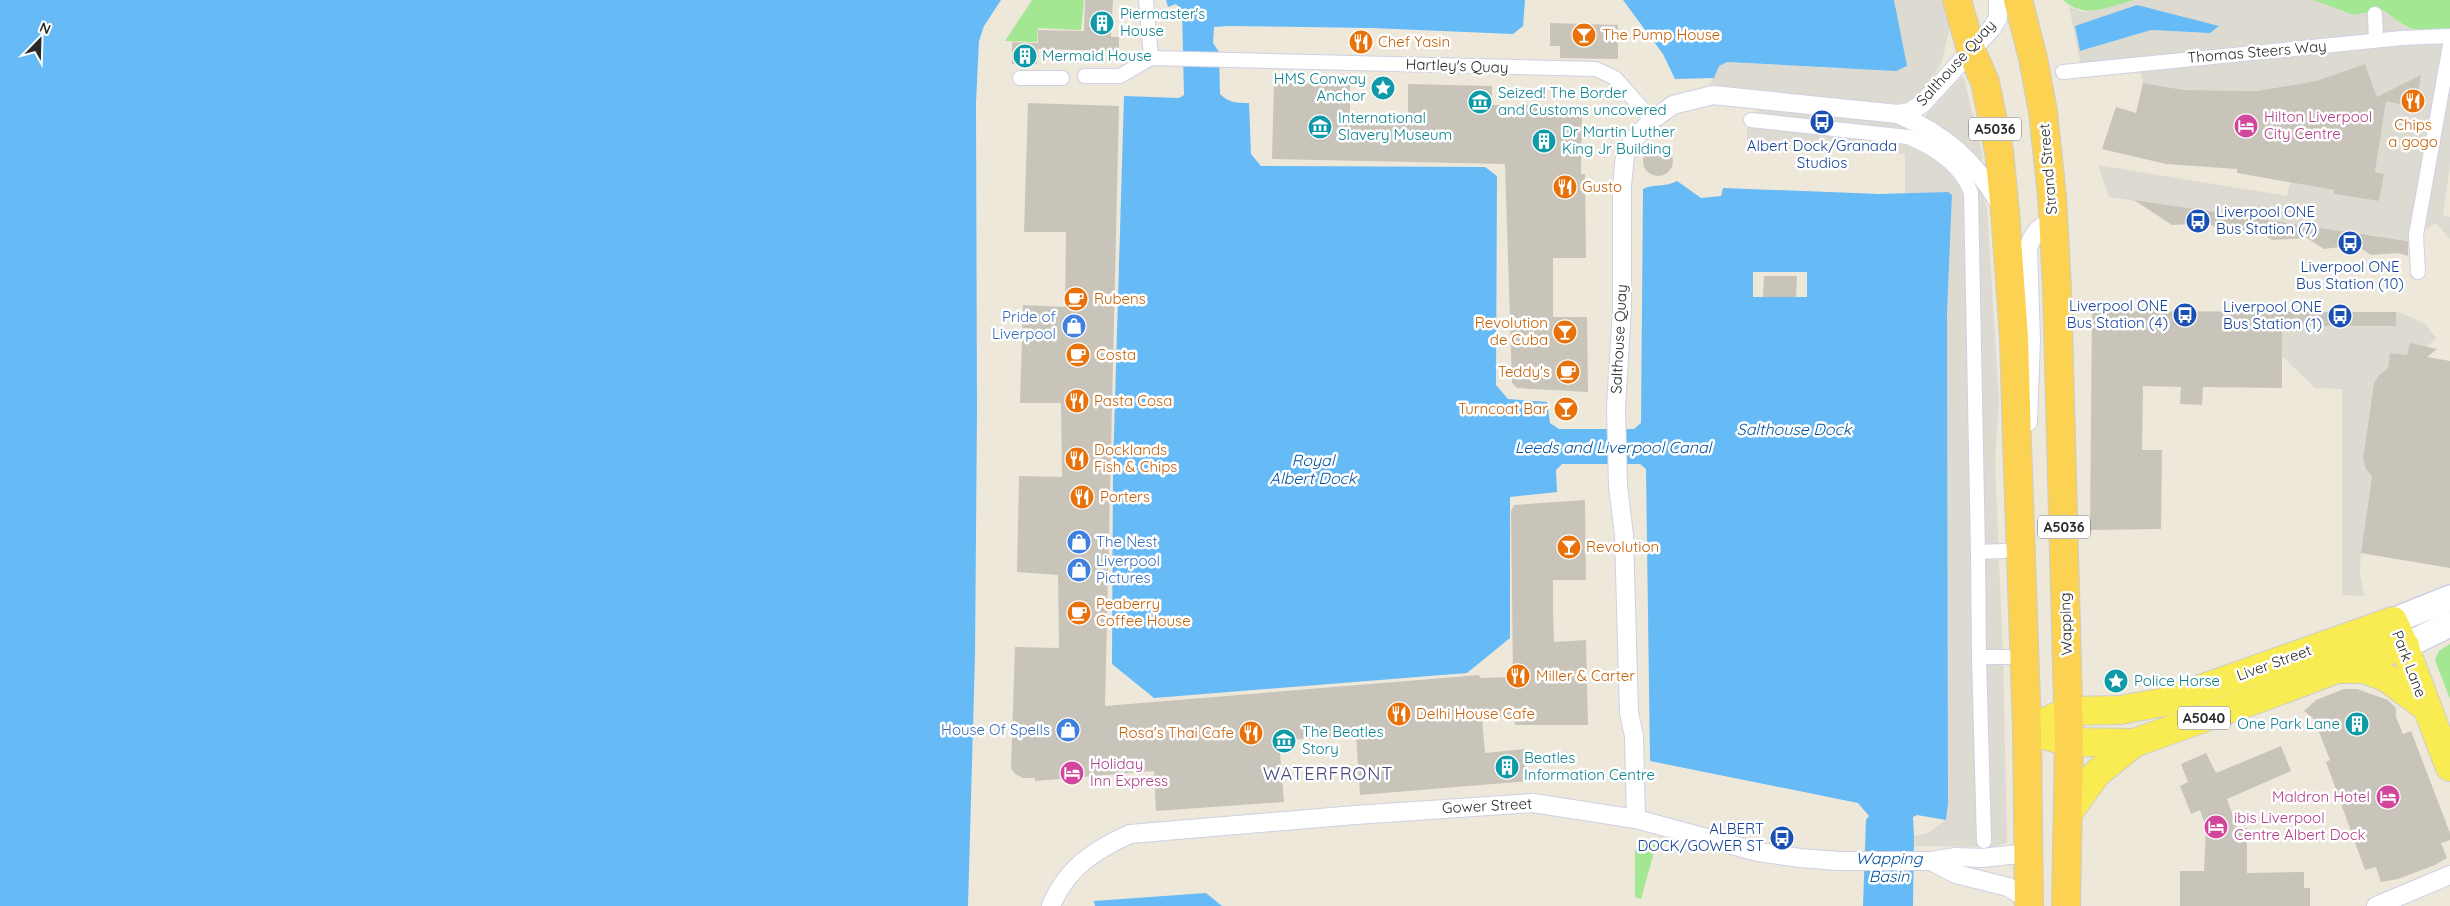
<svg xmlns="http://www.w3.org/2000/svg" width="2450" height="906" viewBox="0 0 2450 906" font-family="Quicksand,sans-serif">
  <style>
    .green { fill: #a3e793 }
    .plaza { fill: #dddad1; fill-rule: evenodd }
    .water { fill: #66baf6 }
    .pier { fill: #ede8da }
    .building { fill: #c8c4ba }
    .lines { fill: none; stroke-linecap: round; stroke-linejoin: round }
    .pedestrian-casing { stroke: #cfd0e4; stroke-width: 16 }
    .minor-casing { stroke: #cfd0e4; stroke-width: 20 }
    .secondary-casing { stroke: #cfd0e4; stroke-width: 28 }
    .primary-casing { stroke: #ccc; stroke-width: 30 }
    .trunk-casing { stroke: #ccc; stroke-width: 30 }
    .pedestrian { stroke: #fff; stroke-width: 14 }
    .minor { stroke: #fff; stroke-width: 18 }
    .secondary { stroke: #fff; stroke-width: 25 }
    .primary { stroke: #f9ec53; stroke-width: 28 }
    .trunk { stroke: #fcd253; stroke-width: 28 }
    .labels { text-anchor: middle; stroke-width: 5; stroke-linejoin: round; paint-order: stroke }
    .shield { fill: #fff; stroke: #6a6a6a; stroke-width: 1 }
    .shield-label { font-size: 14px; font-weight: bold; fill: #2a2a2a }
    .culture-label { font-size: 15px; fill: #0d838f; stroke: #fff; text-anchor: start }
    .food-label { font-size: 15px; fill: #c56008; stroke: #fff; text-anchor: start }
    .street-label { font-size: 15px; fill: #2a2a2a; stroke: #fff }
    .hotel-label { font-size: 15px; fill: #b23c85; stroke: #fff; text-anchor: start }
    .transit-label { font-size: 15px; fill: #164399; stroke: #fff; text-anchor: end }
    .shop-label { font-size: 15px; fill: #366cbe; stroke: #fff; text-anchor: end }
    .water-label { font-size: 16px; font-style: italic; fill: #0554a2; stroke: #fff }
    .quarter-label { font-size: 18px; letter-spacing: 1px; fill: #47487d; stroke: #fff }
  </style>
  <rect width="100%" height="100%" fill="#ede8da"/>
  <g class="green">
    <path d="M1032 0H1084L1081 30 1038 28 1037 42 1005 41Z"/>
    <path d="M2063 0H2135C2109 7 2085 20 2063 0Z"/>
    <path d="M2313 0H2450V31C2415 34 2411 31 2383 10L2353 15Z"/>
    <path d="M2450 644V699L2435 660 2439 651Z"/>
    <path d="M1640 841 1656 845 1641 899 1635 897V851Z"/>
  </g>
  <g class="plaza">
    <path d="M1894 0H1942L1950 27 1942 61 1937 71 1916 97 1904 103 1884 104 1713 87 1710 84 1719 66 1727 62 1845 69 1896 7Z"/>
    <path d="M2135 0H2313L2353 15 2383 10 2406 27 2423 33 2450 31V165L2443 216 2450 217V239L2436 223 2416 235 2411 241 2109 197 2098 165 2287 196 2290 182 2334 190 2335 194 2379 201 2384 174 2375 172 2387 93 2377 97 2365 64 2316 81 2256 91 2184 90 2143 83 2140 72 2083 77 2069 6 2083 12 2103 9ZM2075 26H2219L2210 33 2151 30 2081 51Z"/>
    <path d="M1961 77 1964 78 1983 157 1982 162 1979 163 1962 143 1950 133 1927 120 1926 115Z"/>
    <path d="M1763 108 1919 123 1977 181 1987 207 1999 401 1995 463 2003 657 2007 843 1992 847 1914 846V836L1928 833 1946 820 1948 803 1947 313 1952 195 1947 192 1905 194V154L1871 148 1754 145 1747 140V124L1751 115Z"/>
    <path d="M2396 312 2409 316 2425 324 2436 338 2427 347 2410 344 2407 355 2391 353 2388 368 2379 375 2374 383 2363 459 2366 469 2372 476 2361 553 2360 575 2364 596 2342 595V389L2315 388 2282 356V326H2396Z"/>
  </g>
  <g class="water">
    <path d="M0 0H1001L984 26 979 41 976 103 977 410 975 655 968 906H0Z"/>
    <path d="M1166 0H1525L1523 26 1513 34 1371 28 1228 26 1214 27 1213 43 1219 52 1220 94C1229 103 1237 103 1249 103L1251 154 1261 166 1485 167 1497 176 1496 385 1508 399 1547 402 1550 423 1559 429H1634L1641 423 1643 189C1654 183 1665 188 1677 181L1701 198 1721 196 1723 188 1879 194 1948 192 1952 195 1947 313 1948 803 1946 820 1917 815 1913 817 1914 836 1913 906H1863L1866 820 1869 816 1858 803 1650 761 1646 469 1640 464H1562L1556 470 1557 492 1510 497V638L1467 673 1154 698 1112 664 1113 468 1124 96 1179 98 1184 95 1182 10 1176 4 1168 7Z"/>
    <path d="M1623 0H1894L1907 66 1896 71 1727 62 1719 66 1714 78 1675 79 1663 54Z"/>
    <path d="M2137 5 2219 26 2210 33 2151 30 2080 51 2075 26Z"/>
    <path d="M1206 893 1222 906H1095L1094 901Z"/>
  </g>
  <rect class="pier" x="1753" y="272" width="54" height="25"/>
  <g class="building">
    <path d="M1085 0H1113L1111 37H1119V51L1038 49V30L1084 31Z"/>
    <path d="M1550 23 1618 25V59L1560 58V46H1550Z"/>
    <path d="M1012 42 1038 43 1037 64H1012Z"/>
    <path d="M2365 64 2377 97 2421 75 2416 108 2386 101 2375 172 2384 174 2379 201 2334 194V190L2237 173V169L2166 164 2102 149 2116 107 2136 113 2143 83 2184 90 2256 91 2316 81Z"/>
    <path d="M1274 83 1350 84V118L1408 119V84L1492 86V105H1563V115H1582L1581 174H1585L1586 258H1553V317H1587L1588 392 1517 388 1512 383 1505 164 1272 159Z"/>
    <path d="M1028 103 1119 106 1105 706 1479 675 1480 678 1513 677 1511 511 1514 505 1585 500 1586 580H1553V610L1554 642 1586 640 1588 725H1515L1514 717 1482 718 1485 753 1525 749 1528 781 1360 795 1356 734 1279 741 1284 802 1156 811 1154 771 1035 781V778H1023L1015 774 1011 768 1015 647 1059 648 1058 575 1017 572 1019 476 1062 477 1061 403H1020L1023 305 1065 307 1066 232H1024Z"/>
    <circle cx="1658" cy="161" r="15"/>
    <path d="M2134 200 2408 241V256L2398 253 2371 255 2356 245 2324 249 2307 238 2272 240 2257 230 2223 232 2208 223 2172 225Z"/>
    <path d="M1764 276H1797L1796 297H1763Z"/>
    <path d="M2092 311 2396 312V326H2282V388L2203 387 2202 405 2180 404 2181 387 2143 386 2142 450H2162L2161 529 2090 530Z"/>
    <path d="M2410 343 2437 349 2427 357 2450 361V568L2361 553 2372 476 2366 469 2363 459 2374 383 2379 375 2388 368 2390 353 2407 355Z"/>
    <path d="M2344 689H2357L2388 700 2396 708V717L2403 734 2411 731 2450 833V840L2441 843 2447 858 2435 865 2398 879 2381 882 2376 867 2365 870 2326 762 2330 760 2314 719 2304 711 2316 700Z"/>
    <path d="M2281 746 2291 771 2227 799 2237 827 2247 828V873L2304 872V888H2310V906H2180V871H2204L2206 827 2200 810 2191 814 2180 786 2188 782 2181 764 2206 753 2216 773Z"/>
  </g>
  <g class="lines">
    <defs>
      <g id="pedestrian">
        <path d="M1146 0 1151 58"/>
        <path d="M2375 14 2376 40"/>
        <path d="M2063 72 2402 38 2450 36"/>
        <path d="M1085 76H1120L1151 58 1596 69 1615 78 1652 120"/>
        <path d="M1020 78H1062"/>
        <path d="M1751 120 1908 137C1934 148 1962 166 1971 193L1978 552"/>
        <path d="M2418 272 2416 235 2450 45"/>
        <path d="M1979 657 1978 552 2004 551"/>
        <path d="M1984 841 1979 657H2008"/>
      </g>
      <g id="minor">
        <path d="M1898 114C1945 135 1974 160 2000 204"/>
        <path d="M2028 422 2031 340 2028 249C2032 234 2039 227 2053 220"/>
        <path d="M1636 819 1634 736 1629 713 1624 535 1618 486 1616 407 1622 309V185L1625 155 1632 141 1652 120 1673 105 1713 95 1898 114 1910 112 1923 103 1992 28 1998 18V0"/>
        <path d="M1931 861 1956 874 2008 887 2029 900"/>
        <path d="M1051 906C1066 869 1094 850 1130 834L1355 815 1533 803 1636 819 1758 852 1800 858 1838 861H1931L1956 857 1982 858 2028 853"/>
        <path d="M2376 906 2450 875"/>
      </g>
      <g id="secondary">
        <path d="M2393 621 2450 598"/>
        <path d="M2405 646 2450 624"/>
      </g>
      <g id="primary">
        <path d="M2340 669H2364L2387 678 2426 707"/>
        <path d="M2027 730 2069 711 2120 710 2164 702 2393 621C2415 668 2430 719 2450 767"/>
        <path d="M2045 735 2069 742 2134 743 2279 691 2379 653 2405 646"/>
        <path d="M2068 813 2096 774 2134 743"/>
      </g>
      <g id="trunk">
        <path d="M1957 0 1971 50 1985 82 1999 151 2005 211 2014 338 2017 441 2027 730 2029 906"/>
        <path d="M2018 0 2033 58 2043 112 2052 196 2057 288 2069 742 2066 906"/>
      </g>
    </defs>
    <use href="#pedestrian" class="pedestrian-casing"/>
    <use href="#minor" class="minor-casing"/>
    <use href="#secondary" class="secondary-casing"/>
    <use href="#primary" class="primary-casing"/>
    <use href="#trunk" class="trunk-casing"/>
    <use href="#pedestrian" class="pedestrian"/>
    <use href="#minor" class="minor"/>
    <use href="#secondary" class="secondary"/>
    <use href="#primary" class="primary"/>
    <use href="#trunk" class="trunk"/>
  </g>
  <defs>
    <symbol id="building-disc" viewBox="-11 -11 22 22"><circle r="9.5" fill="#0f9aa8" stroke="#fff"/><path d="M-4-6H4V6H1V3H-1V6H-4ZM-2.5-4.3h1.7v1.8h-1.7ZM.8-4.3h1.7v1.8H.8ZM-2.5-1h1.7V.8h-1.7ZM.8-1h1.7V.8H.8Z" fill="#fff"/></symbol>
    <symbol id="bar-disc" viewBox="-11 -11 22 22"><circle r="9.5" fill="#e8710a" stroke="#fff"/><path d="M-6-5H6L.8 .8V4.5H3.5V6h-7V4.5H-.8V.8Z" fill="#fff"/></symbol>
    <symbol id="restaurant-disc" viewBox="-11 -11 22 22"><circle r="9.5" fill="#e8710a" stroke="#fff"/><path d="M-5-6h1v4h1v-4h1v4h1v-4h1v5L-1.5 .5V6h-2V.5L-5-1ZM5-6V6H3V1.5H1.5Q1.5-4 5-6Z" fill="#fff"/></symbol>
    <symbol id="sight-disc" viewBox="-11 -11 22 22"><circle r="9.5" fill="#0f9aa8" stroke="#fff"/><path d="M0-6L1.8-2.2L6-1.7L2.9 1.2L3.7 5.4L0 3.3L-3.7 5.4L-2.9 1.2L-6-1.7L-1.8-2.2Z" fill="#fff"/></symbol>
    <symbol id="museum-disc" viewBox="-11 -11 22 22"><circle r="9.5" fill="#0f9aa8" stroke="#fff"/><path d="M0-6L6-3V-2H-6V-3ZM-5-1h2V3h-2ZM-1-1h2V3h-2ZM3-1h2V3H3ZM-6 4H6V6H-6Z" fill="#fff"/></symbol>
    <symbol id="bus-disc" viewBox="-11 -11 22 22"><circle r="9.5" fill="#1a4fb4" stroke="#fff"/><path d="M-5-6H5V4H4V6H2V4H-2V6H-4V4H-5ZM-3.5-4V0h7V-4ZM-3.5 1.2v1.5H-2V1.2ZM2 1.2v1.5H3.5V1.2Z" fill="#fff"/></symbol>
    <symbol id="hotel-disc" viewBox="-11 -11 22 22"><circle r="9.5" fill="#d1479c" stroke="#fff"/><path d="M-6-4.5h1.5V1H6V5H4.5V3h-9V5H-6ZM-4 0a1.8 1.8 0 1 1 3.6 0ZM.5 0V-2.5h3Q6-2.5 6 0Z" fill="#fff"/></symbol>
    <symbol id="cafe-disc" viewBox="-11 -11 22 22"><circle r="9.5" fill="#e8710a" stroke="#fff"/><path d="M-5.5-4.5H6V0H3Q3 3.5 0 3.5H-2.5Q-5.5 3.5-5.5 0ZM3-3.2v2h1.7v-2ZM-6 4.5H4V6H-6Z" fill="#fff"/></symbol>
    <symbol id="shop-disc" viewBox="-11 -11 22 22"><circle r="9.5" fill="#3f7fe0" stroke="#fff"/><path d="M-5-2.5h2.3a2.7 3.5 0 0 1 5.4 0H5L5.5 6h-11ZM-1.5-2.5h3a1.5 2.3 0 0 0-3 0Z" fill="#fff"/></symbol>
  </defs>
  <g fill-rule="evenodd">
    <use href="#building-disc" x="1088" y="9" width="28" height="28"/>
    <use href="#bar-disc" x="1570" y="21" width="28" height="28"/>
    <use href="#restaurant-disc" x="1347" y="28" width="28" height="28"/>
    <use href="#building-disc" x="1011" y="42" width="28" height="28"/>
    <use href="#sight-disc" x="1369" y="74" width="28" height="28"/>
    <use href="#restaurant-disc" x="2399" y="87" width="28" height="28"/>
    <use href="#museum-disc" x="1466" y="88" width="28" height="28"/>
    <use href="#bus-disc" x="1808" y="108" width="28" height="28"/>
    <use href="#hotel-disc" x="2232" y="112" width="28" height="28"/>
    <use href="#museum-disc" x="1306" y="113" width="28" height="28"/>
    <use href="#building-disc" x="1530" y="127" width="28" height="28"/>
    <use href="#restaurant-disc" x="1551" y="173" width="28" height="28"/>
    <use href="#bus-disc" x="2184" y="207" width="28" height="28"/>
    <use href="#bus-disc" x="2336" y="229" width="28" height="28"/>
    <use href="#cafe-disc" x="1062" y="285" width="28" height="28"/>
    <use href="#bus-disc" x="2171" y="301" width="28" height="28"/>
    <use href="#bus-disc" x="2326" y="302" width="28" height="28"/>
    <use href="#shop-disc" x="1060" y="312" width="28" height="28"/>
    <use href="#bar-disc" x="1551" y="318" width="28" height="28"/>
    <use href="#cafe-disc" x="1064" y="341" width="28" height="28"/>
    <use href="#cafe-disc" x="1554" y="358" width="28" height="28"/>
    <use href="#restaurant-disc" x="1063" y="387" width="28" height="28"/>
    <use href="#bar-disc" x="1552" y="395" width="28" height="28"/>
    <use href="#restaurant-disc" x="1063" y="445" width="28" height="28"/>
    <use href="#restaurant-disc" x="1068" y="483" width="28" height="28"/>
    <use href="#shop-disc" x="1065" y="528" width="28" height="28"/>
    <use href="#bar-disc" x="1555" y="533" width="28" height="28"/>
    <use href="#shop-disc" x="1065" y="556" width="28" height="28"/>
    <use href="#cafe-disc" x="1065" y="599" width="28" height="28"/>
    <use href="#restaurant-disc" x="1504" y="662" width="28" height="28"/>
    <use href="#sight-disc" x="2102" y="667" width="28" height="28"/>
    <use href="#restaurant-disc" x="1385" y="700" width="28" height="28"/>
    <use href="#building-disc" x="2343" y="710" width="28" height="28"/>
    <use href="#shop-disc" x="1054" y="716" width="28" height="28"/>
    <use href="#restaurant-disc" x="1237" y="719" width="28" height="28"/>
    <use href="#museum-disc" x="1270" y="727" width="28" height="28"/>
    <use href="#building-disc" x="1493" y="753" width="28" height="28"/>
    <use href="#hotel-disc" x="1058" y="759" width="28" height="28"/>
    <use href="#hotel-disc" x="2374" y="783" width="28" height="28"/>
    <use href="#hotel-disc" x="2202" y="813" width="28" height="28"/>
    <use href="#bus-disc" x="1768" y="824" width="28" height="28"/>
  </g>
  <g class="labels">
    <g class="shield">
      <rect x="1969" y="117.5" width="52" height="23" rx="4"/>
      <rect x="2038" y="515.5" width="52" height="23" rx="4"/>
      <rect x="2178" y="706.5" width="52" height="23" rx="4"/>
    </g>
    <g class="shield-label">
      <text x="1995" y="134">A5036</text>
      <text x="2064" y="532">A5036</text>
      <text x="2204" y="723">A5040</text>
    </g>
    <g class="culture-label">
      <text x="1120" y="19">Piermaster's<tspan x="1120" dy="17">House</tspan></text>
      <text x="1042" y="61">Mermaid House</text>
      <text x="1366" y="84" text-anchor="end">HMS Conway<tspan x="1366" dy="17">Anchor</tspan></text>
      <text x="1498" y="98">Seized! The Border<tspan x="1498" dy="17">and Customs uncovered</tspan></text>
      <text x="1338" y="123">International<tspan x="1338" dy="17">Slavery Museum</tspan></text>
      <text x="1562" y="137">Dr Martin Luther<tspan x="1562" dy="17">King Jr Building</tspan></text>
      <text x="2134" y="686">Police Horse</text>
      <text x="2340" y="729" text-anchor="end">One Park Lane</text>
      <text x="1302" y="737">The Beatles<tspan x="1302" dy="17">Story</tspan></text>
      <text x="1524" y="763">Beatles<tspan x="1524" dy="17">Information Centre</tspan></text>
    </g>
    <g class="food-label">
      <text x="1602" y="40">The Pump House</text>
      <text x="1378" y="47">Chef Yasin</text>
      <text x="2413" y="130" text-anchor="middle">Chips<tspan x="2413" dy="17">a gogo</tspan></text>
      <text x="1582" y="192">Gusto</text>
      <text x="1094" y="304">Rubens</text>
      <text x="1548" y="328" text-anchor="end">Revolution<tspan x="1548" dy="17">de Cuba</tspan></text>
      <text x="1096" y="360">Costa</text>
      <text x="1550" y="377" text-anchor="end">Teddy's</text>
      <text x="1094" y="406">Pasta Cosa</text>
      <text x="1548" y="414" text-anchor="end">Turncoat Bar</text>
      <text x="1094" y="455">Docklands<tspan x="1094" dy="17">Fish &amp; Chips</tspan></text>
      <text x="1100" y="502">Porters</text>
      <text x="1586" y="552">Revolution</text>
      <text x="1096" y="609">Peaberry<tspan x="1096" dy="17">Coffee House</tspan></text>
      <text x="1536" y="681">Miller &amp; Carter</text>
      <text x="1416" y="719">Delhi House Cafe</text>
      <text x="1234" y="738" text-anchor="end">Rosa's Thai Cafe</text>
    </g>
    <g class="street-label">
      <text transform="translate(2257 52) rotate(-5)" y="5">Thomas Steers Way</text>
      <text transform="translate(1956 63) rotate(-48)" y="5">Salthouse Quay</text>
      <text transform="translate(1457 66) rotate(2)" y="5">Hartley's Quay</text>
      <text transform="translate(2048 169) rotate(-95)" y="5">Strand Street</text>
      <text transform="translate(1619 339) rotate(-87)" y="5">Salthouse Quay</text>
      <text transform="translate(2066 624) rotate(-92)" y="5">Wapping</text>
      <text transform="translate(2274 663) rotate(-20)" y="5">Liver Street</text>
      <text transform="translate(2409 664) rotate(69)" y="5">Park Lane</text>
      <text transform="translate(1487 806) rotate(-3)" y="5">Gower Street</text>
    </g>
    <g class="hotel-label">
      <text x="2264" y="122">Hilton Liverpool<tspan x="2264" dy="17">City Centre</tspan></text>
      <text x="1090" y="769">Holiday<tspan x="1090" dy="17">Inn Express</tspan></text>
      <text x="2370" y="802" text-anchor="end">Maldron Hotel</text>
      <text x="2234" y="823">ibis Liverpool<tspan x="2234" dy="17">Centre Albert Dock</tspan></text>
    </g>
    <g class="transit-label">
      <text x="1822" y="151" text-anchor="middle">Albert Dock/Granada<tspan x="1822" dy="17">Studios</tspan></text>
      <text x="2216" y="217" text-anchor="start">Liverpool ONE<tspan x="2216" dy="17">Bus Station (7)</tspan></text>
      <text x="2350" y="272" text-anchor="middle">Liverpool ONE<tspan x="2350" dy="17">Bus Station (10)</tspan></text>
      <text x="2168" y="311">Liverpool ONE<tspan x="2168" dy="17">Bus Station (4)</tspan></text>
      <text x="2322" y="312">Liverpool ONE<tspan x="2322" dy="17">Bus Station (1)</tspan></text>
      <text x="1764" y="834">ALBERT<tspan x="1764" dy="17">DOCK/GOWER ST</tspan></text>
    </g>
    <g class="shop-label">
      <text x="1056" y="322">Pride of<tspan x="1056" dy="17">Liverpool</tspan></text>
      <text x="1096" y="547" text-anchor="start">The Nest</text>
      <text x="1096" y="566" text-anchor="start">Liverpool<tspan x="1096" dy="17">Pictures</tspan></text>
      <text x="1050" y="735">House Of Spells</text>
    </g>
    <g class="water-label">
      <text x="1794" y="435">Salthouse Dock</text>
      <text x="1613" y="453">Leeds and Liverpool Canal</text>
      <text x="1313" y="466">Royal<tspan x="1313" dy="18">Albert Dock</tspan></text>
      <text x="1889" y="864">Wapping<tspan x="1889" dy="18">Basin</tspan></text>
    </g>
    <g class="quarter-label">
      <text x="1328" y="780">WATERFRONT</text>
    </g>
  </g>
  <g transform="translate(40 40) rotate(23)" stroke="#ffffff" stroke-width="4" paint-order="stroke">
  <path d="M0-4L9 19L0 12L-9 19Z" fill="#2a2a2a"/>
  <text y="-8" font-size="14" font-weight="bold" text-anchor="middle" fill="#2a2a2a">N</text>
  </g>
</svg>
